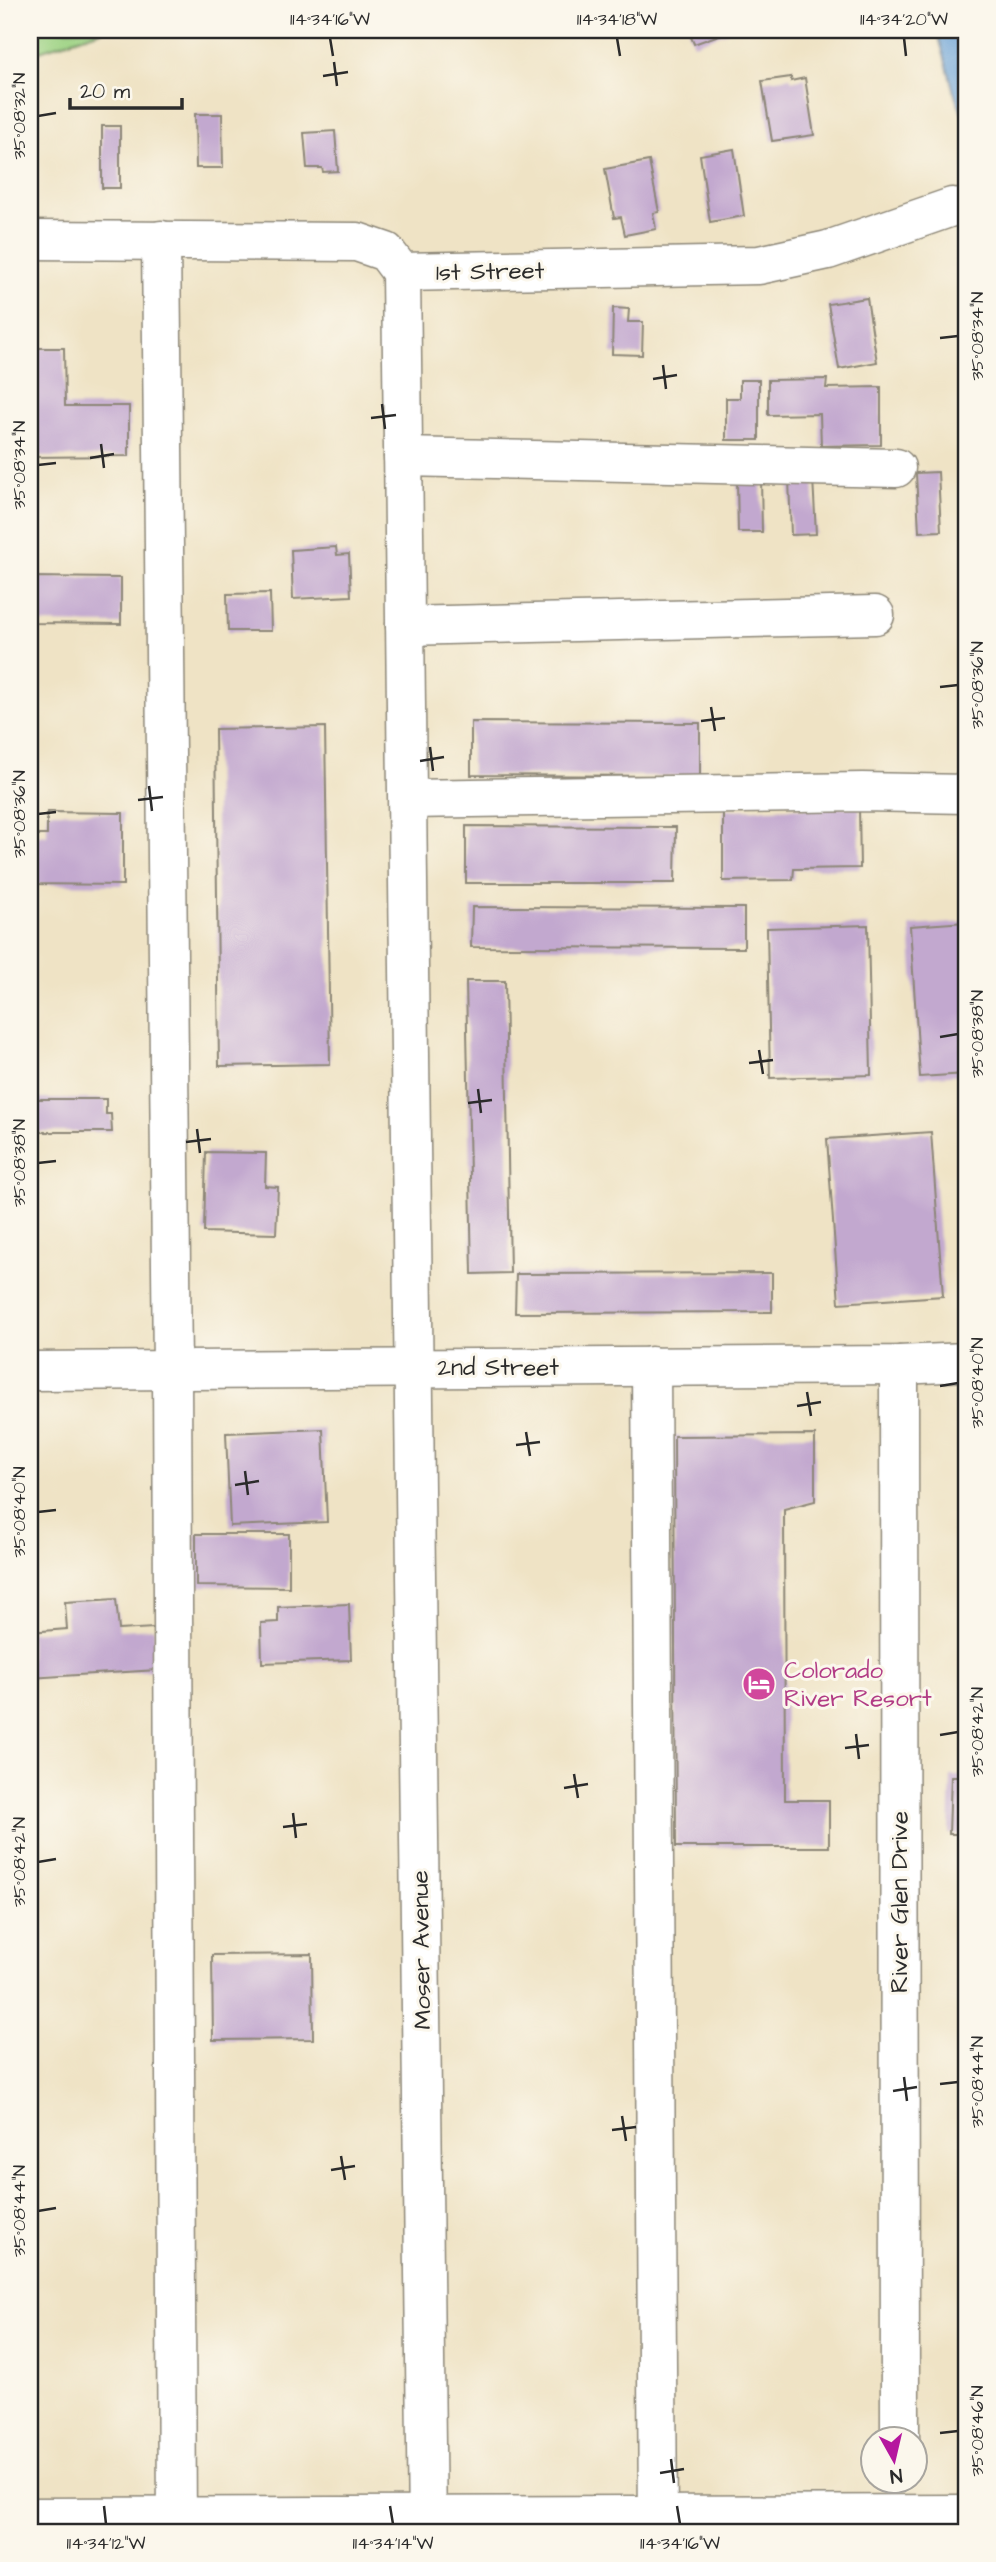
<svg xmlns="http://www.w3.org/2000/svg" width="996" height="2562" viewBox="0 0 996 2562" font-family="'Architects Daughter',sans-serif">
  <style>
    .green { fill: #9ed384; stroke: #647f58; stroke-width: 2 }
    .water { fill: #67a0d6; stroke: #496680; stroke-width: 2 }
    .building { fill: #c2a8cf }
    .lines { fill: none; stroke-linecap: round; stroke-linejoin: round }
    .minor-casing { stroke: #8d8778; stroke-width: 41 }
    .minor { stroke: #fff; stroke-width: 38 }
    .ticks { fill: none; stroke: #2b2b2b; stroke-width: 2.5 }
    .labels { text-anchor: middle; stroke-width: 6; stroke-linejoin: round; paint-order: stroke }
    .street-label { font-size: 24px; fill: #2b2b2b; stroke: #fbf7ec }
    .hotel-label { font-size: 24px; fill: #b23c85; stroke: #fbf7ec; text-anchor: start }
    .neatline { fill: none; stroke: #2b2b2b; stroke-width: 2.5 }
    .ticks-label { font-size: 18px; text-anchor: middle; fill: #2b2b2b }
  </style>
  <rect width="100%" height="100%" fill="#fbf7ec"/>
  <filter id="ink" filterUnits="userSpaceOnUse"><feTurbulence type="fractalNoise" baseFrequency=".0143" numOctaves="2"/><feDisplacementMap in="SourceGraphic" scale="14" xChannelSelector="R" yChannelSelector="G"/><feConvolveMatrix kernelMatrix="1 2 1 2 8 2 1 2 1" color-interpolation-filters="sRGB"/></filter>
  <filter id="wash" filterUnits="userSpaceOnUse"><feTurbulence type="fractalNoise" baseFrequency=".00686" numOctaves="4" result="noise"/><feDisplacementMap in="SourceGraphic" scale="28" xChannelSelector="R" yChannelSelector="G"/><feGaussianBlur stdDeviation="1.57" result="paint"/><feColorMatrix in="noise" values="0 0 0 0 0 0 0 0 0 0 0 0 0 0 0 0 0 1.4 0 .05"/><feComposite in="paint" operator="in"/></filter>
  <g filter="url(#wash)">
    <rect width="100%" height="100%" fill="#efe3c5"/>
    <path class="green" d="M30 30H104L30 54Z"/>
    <path class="water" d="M937 30H966V124L954 92Z"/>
    <g id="blocks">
      <g class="building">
        <path d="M688 30H733L694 44Z"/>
        <path d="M791 77V81L805 78 814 135 772 141 762 81Z"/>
        <path d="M195 114H222L223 168H196Z"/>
        <rect x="102" y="126" width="18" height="62"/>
        <path d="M335 131 338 171 323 172 322 168H307L304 133Z"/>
        <path d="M734 149 744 216 710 222 700 155Z"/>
        <path d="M649 161 659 212 653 213 656 229 625 235 621 217 614 218 605 169Z"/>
        <path d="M867 298 877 362 839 369 828 304Z"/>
        <path d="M613 308 629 309 628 322H643L642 355 612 354Z"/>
        <path d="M30 348H64L65 406H129V456L30 457Z"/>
        <path d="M827 379 826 388 881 387V445L821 446 820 414 768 415V380Z"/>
        <path d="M740 380H759V440H726V398H740Z"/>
        <path d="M938 472 941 531 919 532 916 473Z"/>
        <path d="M761 478 762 532H738L737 479Z"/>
        <path d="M789 478H813L816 534 791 535Z"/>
        <path d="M336 547 337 555 349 554 351 596 293 599 291 550Z"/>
        <path d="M30 577 121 578V624L30 623Z"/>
        <path d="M270 593 271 631H228L227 594Z"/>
        <path d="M471 722 700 723V776L471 775Z"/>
        <path d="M325 727 330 1064 219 1066 215 729Z"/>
        <path d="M859 807 860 868 794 869 793 880 723 881V810Z"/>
        <path d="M47 812 123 813V885L30 884V835H47Z"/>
        <path d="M466 826 676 827 675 883H466Z"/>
        <path d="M472 907 744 908V948L471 947Z"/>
        <path d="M966 922V1074L920 1077 910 926Z"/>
        <path d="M868 925 871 1075 770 1078 767 928Z"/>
        <path d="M466 981H505L510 1273 472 1274Z"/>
        <path d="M30 1099H106V1114H111L112 1132H30Z"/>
        <path d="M931 1132 943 1296 839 1303 827 1139Z"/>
        <path d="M206 1152 266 1153 265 1186 278 1187 276 1234 204 1232Z"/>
        <path d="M772 1273V1312L515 1313 516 1274Z"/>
        <path d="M323 1429 327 1522 230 1526 226 1433Z"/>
        <path d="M815 1435V1501L784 1509 785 1800H829V1847H676L674 1436Z"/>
        <path d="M196 1534H289V1587L196 1586Z"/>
        <path d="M116 1599 119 1630 154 1628 157 1670 30 1678V1632L67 1629 65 1602Z"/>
        <path d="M349 1604 351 1660 262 1663 261 1623 278 1622V1607Z"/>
        <path d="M951 1776H966V1834H949Z"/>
        <path d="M312 1954 313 2039 213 2040 212 1955Z"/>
      </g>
    </g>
  </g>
  <g filter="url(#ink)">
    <use href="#blocks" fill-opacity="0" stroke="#8d8778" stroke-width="2"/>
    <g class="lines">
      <defs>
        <g id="minor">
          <path d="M30 240 357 242 386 252 401 272"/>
          <path d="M161 240 172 1370 177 2532"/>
          <path d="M401 272 427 2532"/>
          <path d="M401 272 759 265 828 250 952 207"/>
          <path d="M403 457 896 468"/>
          <path d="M405 626 875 615"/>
          <path d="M409 799 862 792 966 794"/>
          <path d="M899 1365 900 2440"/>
          <path d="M651 1366 658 2532"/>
          <path d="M30 1371 899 1365 966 1362"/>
          <path d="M30 2517 966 2514"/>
        </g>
      </defs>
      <use href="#minor" class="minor-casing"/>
      <use href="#minor" class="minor"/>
    </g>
  </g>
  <path class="ticks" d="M330 38 333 56M617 38 620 56M904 38 906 56M334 62 337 86M323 76 348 72M38 116 56 113M940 338 958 336M663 365 666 389M653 379 677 375M382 404 385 429M371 418 396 415M101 444 104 468M90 458 114 454M38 465 56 463M940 687 958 685M711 707 715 731M701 721 725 718M430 747 433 771M420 761 444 757M149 786 152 811M138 800 163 797M38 814 56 812M940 1037 958 1034M759 1050 763 1074M749 1063 773 1060M478 1089 481 1113M468 1103 492 1100M197 1129 200 1153M186 1142 211 1139M38 1163 56 1161M940 1386 958 1383M807 1392 811 1416M797 1406 821 1402M526 1432 530 1456M516 1445 540 1442M245 1471 248 1495M235 1485 259 1481M38 1512 56 1510M856 1734 859 1759M940 1735 958 1732M845 1748 869 1745M574 1774 578 1798M564 1788 588 1784M293 1813 296 1838M283 1827 307 1824M38 1862 56 1859M904 2077 907 2101M940 2084 958 2082M893 2091 917 2087M622 2116 626 2141M612 2130 636 2127M341 2156 345 2180M331 2170 355 2166M38 2211 56 2208M940 2433 958 2431M671 2459 674 2483M660 2473 684 2469M104 2506 106 2524M390 2506 393 2524M677 2506 680 2524"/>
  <defs>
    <symbol id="hotel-disc" viewBox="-11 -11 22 22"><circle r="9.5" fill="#d1479c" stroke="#fbf7ec"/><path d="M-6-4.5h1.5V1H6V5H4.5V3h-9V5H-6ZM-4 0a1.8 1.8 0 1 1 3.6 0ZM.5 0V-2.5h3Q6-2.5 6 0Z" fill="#fff"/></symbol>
  </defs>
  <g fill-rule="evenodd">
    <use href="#hotel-disc" x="740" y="1665" width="38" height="38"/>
  </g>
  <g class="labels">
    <g class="street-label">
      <text transform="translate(490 271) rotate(-1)" y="8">1st Street</text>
      <text x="498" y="1375">2nd Street</text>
      <text transform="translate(899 1902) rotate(-90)" y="8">River Glen Drive</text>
      <text transform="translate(421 1950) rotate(-91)" y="8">Moser Avenue</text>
    </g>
    <g class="hotel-label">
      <text x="784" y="1678">Colorado<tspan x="784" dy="28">River Resort</tspan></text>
    </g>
  </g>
  <rect width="996" height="2562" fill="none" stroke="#fbf7ec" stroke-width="77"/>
  <g transform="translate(894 2460) rotate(172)"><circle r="33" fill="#fbf7ec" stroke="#a8a59f" stroke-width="2"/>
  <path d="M0-5L12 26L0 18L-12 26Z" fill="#b5179e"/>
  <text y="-10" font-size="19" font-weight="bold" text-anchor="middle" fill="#2b2b2b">N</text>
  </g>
  <path d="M70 98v10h112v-10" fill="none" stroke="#2b2b2b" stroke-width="3.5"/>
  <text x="80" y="98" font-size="21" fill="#2b2b2b" stroke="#fbf7ec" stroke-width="5" paint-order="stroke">20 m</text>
  <rect x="38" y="38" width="920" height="2486" class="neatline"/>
  <g class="ticks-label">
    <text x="330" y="25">114°34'16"W</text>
    <text x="617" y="25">114°34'18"W</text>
    <text x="904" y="25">114°34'20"W</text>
    <text transform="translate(19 116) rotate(-90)" y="6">35°08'32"N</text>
    <text transform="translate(977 336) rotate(-90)" y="6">35°08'34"N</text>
    <text transform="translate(19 465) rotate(-90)" y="6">35°08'34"N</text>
    <text transform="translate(977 685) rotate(-90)" y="6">35°08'36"N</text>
    <text transform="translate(19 814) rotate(-90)" y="6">35°08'36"N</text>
    <text transform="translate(977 1034) rotate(-90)" y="6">35°08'38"N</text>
    <text transform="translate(19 1163) rotate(-90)" y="6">35°08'38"N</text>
    <text transform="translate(977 1383) rotate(-90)" y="6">35°08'40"N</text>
    <text transform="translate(19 1512) rotate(-90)" y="6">35°08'40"N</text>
    <text transform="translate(977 1732) rotate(-90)" y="6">35°08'42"N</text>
    <text transform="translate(19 1862) rotate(-90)" y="6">35°08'42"N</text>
    <text transform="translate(977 2082) rotate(-90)" y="6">35°08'44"N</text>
    <text transform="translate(19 2211) rotate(-90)" y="6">35°08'44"N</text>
    <text transform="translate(977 2431) rotate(-90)" y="6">35°08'46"N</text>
    <text x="106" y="2549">114°34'12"W</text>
    <text x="393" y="2549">114°34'14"W</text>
    <text x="680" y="2549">114°34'16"W</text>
  </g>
</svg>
